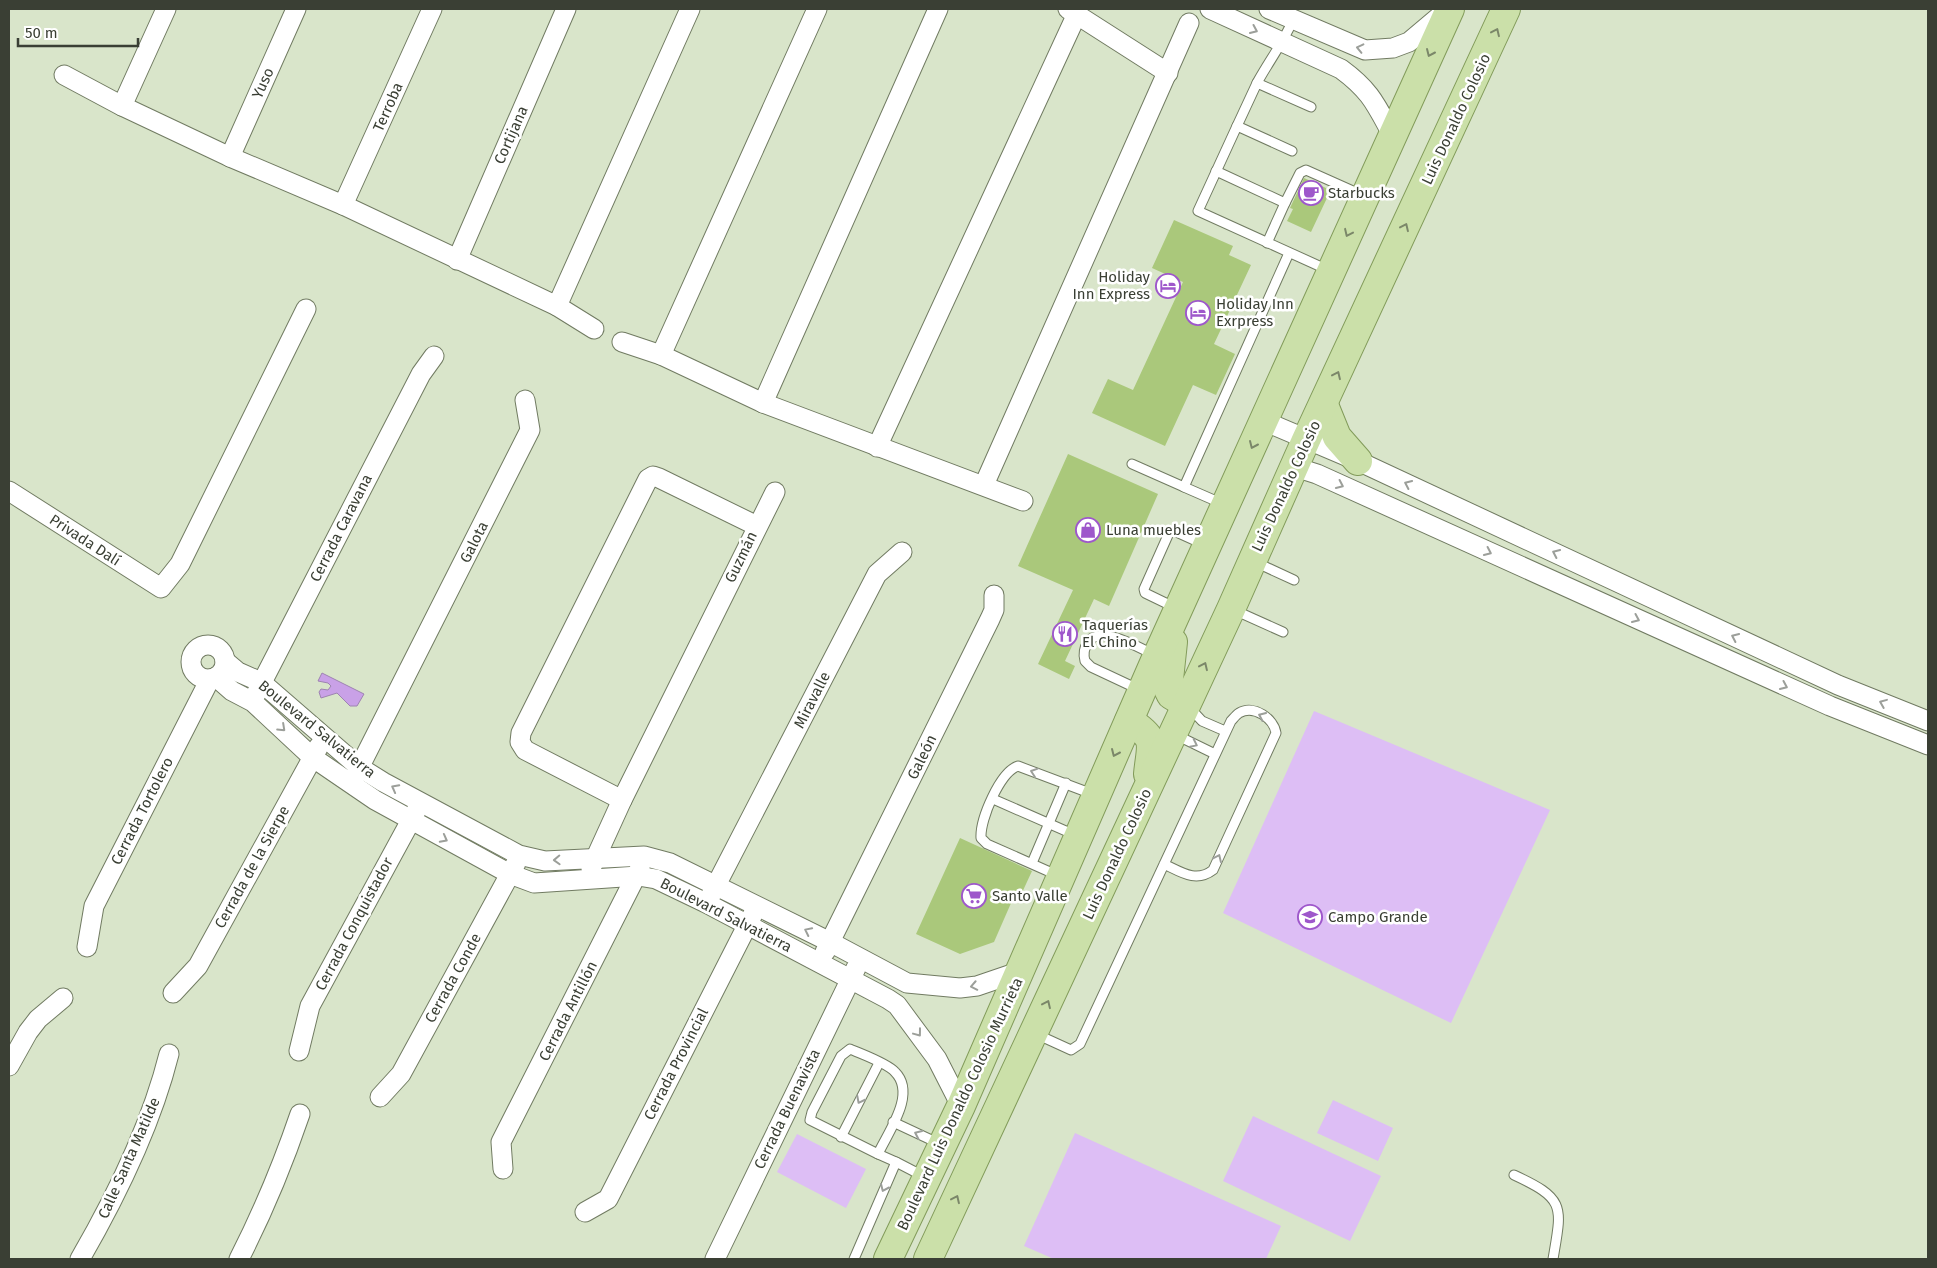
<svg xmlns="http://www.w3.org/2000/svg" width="1937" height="1268" viewBox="0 0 1937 1268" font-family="'Fira Sans',sans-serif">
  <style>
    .green { fill: #ddbef5 }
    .water { fill: #c9a1e7; stroke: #9e84b1 }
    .building { fill: #aac87b }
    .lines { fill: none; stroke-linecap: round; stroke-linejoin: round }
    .lane-casing { stroke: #717b62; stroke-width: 11 }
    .street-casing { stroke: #717b62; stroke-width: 21 }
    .primary-casing { stroke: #829b5a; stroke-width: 30 }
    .lane { stroke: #fff; stroke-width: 9 }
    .street { stroke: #fff; stroke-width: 19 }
    .primary { stroke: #cbe0a9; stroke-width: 28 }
    .oneway { stroke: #9c9f9a }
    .oneway2 { stroke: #7b8769 }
    .labels { text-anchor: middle; stroke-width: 5; stroke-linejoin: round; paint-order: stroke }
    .street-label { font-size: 15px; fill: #3a3f34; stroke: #fff }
    .poi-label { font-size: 15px; fill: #3a3f34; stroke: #fff; text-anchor: start }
  </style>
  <rect width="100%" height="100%" fill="#d9e5ca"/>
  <g class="green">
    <path d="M1314 711 1550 810 1451 1023 1223 913Z"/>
    <path d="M1333 1100 1393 1128 1378 1161 1317 1133Z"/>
    <path d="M1253 1116 1381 1176 1350 1241 1223 1181Z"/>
    <path d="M1075 1133 1281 1226 1266 1259H1054L1024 1246Z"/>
    <path d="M797 1134 866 1169 846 1208 777 1172Z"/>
  </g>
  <path class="water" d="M322 673 364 694 357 706H350L337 693 321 698 319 692 321 689 328 690 331 686 328 683 318 681Z"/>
  <g class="building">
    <path d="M1304 178 1326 188 1327 198 1311 232 1287 221 1293 209 1290 208Z"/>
    <path d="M1174 220 1233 246 1229 255 1251 265 1214 344 1235 354 1216 395 1193 385 1165 446 1092 413 1108 379 1133 390 1183 282 1152 268Z"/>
    <path d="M1068 454 1158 494 1109 606 1094 599 1065 661 1075 666 1069 679 1038 664 1073 590 1018 566Z"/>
    <path d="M960 838 1032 871 1020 897 1015 894 994 942 960 954 916 934Z"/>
  </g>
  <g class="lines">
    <defs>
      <g id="lane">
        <path d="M1257 83C1269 61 1283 43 1293 20"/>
        <path d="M1237 126 1257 83 1311 107"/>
        <path d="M1292 151 1237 126 1198 211 1328 270"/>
        <path d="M1216 171 1285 203 1267 243"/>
        <path d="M1285 203 1300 173 1306 170 1362 195"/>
        <path d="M1132 464 1184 487 1289 253"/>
        <path d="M1184 487 1223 504"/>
        <path d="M1255 562 1294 580"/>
        <path d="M1176 608 1145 593 1144 589 1169 533 1174 531 1205 545"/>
        <path d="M1234 610 1283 632"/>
        <path d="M1140 690 1091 667 1085 661C1083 654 1084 648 1088 642 1100 624 1139 648 1155 655"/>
        <path d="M1189 707 1202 721 1225 731"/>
        <path d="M1176 735 1215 754"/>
        <path d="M993 799 1075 835"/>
        <path d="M1032 863 1066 783"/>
        <path d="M1059 876 987 844 981 838C980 819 1000 772 1018 766L1095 795"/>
        <path d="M1036 1034 1071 1050 1080 1044 1231 721C1233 719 1236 715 1239 713 1254 704 1274 719 1276 733L1213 870C1196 883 1181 872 1164 864"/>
        <path d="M850 1049C861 1054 887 1063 895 1072 917 1094 888 1132 878 1154L810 1120 812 1112 841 1056Z"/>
        <path d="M893 1122 940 1144"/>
        <path d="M841 1137 879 1063"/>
        <path d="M896 1162 925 1177"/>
        <path d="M1514 1175C1566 1199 1562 1206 1553 1259"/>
        <path d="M854 1259 896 1162 878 1154"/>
      </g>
      <g id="street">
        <path d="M166 9 122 106 230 157 343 205 557 306 690 9"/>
        <path d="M1068 9 1168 73"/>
        <path d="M1210 9 1341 69C1371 91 1376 105 1393 136"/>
        <path d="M1269 9 1365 50 1393 48 1409 42 1447 10"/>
        <path d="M64 75 122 106"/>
        <path d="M230 157 296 9"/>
        <path d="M343 205 432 9"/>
        <path d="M457 260 566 9"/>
        <path d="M557 306 594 329"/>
        <path d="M622 342 661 355 763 403 1023 501"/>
        <path d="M661 355 817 9"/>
        <path d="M763 403 938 9"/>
        <path d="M1264 421 1358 461 1838 685 1928 721"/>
        <path d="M877 447 1076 16"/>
        <path d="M1295 467 1317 474 1830 706 1928 745"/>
        <path d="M984 485 1189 23"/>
        <path d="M9 491 161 588 180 564 306 309"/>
        <circle cx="208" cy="662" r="17"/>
        <path d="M225 661 238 672 261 682 359 767 383 782 519 855 545 861 644 856 670 863 830 942 907 983 960 988 977 986 1021 971"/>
        <path d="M216 677 232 691 253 702 312 757 375 800 510 874 534 883 638 876 656 879 706 903 888 999 897 1005 937 1059 961 1106"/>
        <path d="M256 694 421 374 434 356"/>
        <path d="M355 776 530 430 525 400"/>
        <path d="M622 800 525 750 520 742 521 733 648 479 653 476 659 478 757 526"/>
        <path d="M591 868 622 800 775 492"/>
        <path d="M711 895 877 574 902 552"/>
        <path d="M87 947 94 906 210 679"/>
        <path d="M825 952 990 619 994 610V595"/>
        <path d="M173 993 198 966 319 746"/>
        <path d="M299 1051 310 1006 416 811"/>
        <path d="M9 1066 28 1032 38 1019 63 998"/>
        <path d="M380 1097 401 1074 516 863"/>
        <path d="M503 1169 501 1142 640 868"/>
        <path d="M585 1212 608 1199 753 914"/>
        <path d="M80 1259C117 1195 151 1126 169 1054"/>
        <path d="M239 1259C263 1212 283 1164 300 1114"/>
        <path d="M715 1259 856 968"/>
      </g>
      <g id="primary">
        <path d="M1324 405 1337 437 1358 461"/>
        <path d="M1173 642 1168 689 1171 695 1186 704"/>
        <path d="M1129 721C1158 739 1151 743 1148 774"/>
        <path d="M888 1259 961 1106 1157 656 1450 9"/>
        <path d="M928 1259 1231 609 1306 440 1506 9"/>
      </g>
    </defs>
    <use href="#lane" class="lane-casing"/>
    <use href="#street" class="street-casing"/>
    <use href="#primary" class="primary-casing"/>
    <use href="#lane" class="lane"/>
    <use href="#street" class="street"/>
    <use href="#primary" class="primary"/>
  </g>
  <defs><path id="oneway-chevron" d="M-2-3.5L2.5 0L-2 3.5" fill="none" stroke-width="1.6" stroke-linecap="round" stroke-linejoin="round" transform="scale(1.25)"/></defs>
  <g class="oneway">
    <use href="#oneway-chevron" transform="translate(1254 30) rotate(24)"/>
    <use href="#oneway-chevron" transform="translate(1360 48) rotate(-167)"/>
    <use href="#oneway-chevron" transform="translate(1408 484) rotate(-155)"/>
    <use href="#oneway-chevron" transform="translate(1340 485) rotate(25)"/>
    <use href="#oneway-chevron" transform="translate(1488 552) rotate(25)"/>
    <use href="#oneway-chevron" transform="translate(1556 553) rotate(-155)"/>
    <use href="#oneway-chevron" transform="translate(1636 619) rotate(24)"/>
    <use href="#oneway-chevron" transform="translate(1735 637) rotate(-155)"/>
    <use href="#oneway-chevron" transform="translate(1784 686) rotate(24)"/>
    <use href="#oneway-chevron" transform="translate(1883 703) rotate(-158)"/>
    <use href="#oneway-chevron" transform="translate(1262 716) rotate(-156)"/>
    <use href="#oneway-chevron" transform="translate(282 728) rotate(43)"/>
    <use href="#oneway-chevron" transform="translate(1194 744) rotate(26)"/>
    <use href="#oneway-chevron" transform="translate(1034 772) rotate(-161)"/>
    <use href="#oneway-chevron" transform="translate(395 788) rotate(-152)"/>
    <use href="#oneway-chevron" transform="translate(444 839) rotate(28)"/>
    <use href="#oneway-chevron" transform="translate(1218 858) rotate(-65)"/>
    <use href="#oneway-chevron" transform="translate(557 860) rotate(178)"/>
    <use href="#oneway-chevron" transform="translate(808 931) rotate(-154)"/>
    <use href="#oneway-chevron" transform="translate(974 986) rotate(169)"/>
    <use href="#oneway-chevron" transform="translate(918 1033) rotate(53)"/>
    <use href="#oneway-chevron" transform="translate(860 1100) rotate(117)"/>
    <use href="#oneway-chevron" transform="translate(918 1134) rotate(-155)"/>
    <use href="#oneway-chevron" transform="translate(884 1188) rotate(114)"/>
  </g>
  <g class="oneway2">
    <use href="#oneway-chevron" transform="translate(1496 32) rotate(-65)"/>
    <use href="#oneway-chevron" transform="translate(1430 53) rotate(114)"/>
    <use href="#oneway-chevron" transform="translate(1405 227) rotate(-65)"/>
    <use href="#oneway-chevron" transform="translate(1348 233) rotate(115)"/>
    <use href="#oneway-chevron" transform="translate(1337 375) rotate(-65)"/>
    <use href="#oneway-chevron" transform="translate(1253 445) rotate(114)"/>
    <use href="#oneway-chevron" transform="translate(1204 666) rotate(-65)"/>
    <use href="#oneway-chevron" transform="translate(1115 753) rotate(114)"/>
    <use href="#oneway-chevron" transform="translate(1047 1004) rotate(-65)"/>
    <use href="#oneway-chevron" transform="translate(956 1199) rotate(-65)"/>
  </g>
  <defs>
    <symbol id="cafe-ring" viewBox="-11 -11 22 22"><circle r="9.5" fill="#fff" stroke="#9e57cb" stroke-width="1.5"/><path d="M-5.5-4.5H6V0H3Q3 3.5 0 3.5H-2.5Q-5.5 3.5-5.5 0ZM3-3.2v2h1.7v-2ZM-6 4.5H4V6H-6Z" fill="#9e57cb"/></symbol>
    <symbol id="hotel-ring" viewBox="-11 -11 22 22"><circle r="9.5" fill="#fff" stroke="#9e57cb" stroke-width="1.5"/><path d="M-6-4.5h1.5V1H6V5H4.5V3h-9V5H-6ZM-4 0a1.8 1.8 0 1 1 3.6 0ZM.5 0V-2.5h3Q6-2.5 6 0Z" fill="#9e57cb"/></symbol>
    <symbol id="shop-ring" viewBox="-11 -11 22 22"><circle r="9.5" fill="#fff" stroke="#9e57cb" stroke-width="1.5"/><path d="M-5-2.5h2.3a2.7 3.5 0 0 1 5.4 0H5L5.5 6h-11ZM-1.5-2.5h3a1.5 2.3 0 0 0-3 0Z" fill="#9e57cb"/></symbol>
    <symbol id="restaurant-ring" viewBox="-11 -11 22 22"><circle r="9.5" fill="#fff" stroke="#9e57cb" stroke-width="1.5"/><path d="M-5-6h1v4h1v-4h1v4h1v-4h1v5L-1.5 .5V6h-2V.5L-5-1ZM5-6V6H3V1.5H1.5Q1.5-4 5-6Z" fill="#9e57cb"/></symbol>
    <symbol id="supermarket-ring" viewBox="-11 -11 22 22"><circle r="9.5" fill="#fff" stroke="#9e57cb" stroke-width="1.5"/><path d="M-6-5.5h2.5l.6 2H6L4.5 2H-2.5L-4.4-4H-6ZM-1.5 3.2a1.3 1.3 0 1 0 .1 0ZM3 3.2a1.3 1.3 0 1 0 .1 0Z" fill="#9e57cb"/></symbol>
    <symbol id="school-ring" viewBox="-11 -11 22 22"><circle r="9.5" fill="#fff" stroke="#9e57cb" stroke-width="1.5"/><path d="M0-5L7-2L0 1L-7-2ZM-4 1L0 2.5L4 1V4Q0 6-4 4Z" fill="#9e57cb"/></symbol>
  </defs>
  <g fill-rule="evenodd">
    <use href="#cafe-ring" x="1297" y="179" width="28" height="28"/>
    <use href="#hotel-ring" x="1154" y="272" width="28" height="28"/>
    <use href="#hotel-ring" x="1184" y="299" width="28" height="28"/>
    <use href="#shop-ring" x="1074" y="516" width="28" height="28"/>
    <use href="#restaurant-ring" x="1051" y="620" width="28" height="28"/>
    <use href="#supermarket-ring" x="960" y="882" width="28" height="28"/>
    <use href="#school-ring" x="1296" y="903" width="28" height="28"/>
  </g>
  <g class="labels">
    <g class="street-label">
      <text transform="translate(263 83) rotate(-66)" y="5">Yuso</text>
      <text transform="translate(388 107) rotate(-66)" y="5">Terroba</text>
      <text transform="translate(1456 119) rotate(-65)" y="5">Luis Donaldo Colosio</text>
      <text transform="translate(511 135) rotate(-66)" y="5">Cortijana</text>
      <text transform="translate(1286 486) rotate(-65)" y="5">Luis Donaldo Colosio</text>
      <text transform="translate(341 528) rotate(-63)" y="5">Cerrada Caravana</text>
      <text transform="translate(85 540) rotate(33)" y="5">Privada Dalí</text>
      <text transform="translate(474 542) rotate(-63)" y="5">Galota</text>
      <text transform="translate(741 557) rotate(-64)" y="5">Guzmán</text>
      <text transform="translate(812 700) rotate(-63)" y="5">Miravalle</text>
      <text transform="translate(317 729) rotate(39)" y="5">Boulevard Salvatierra</text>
      <text transform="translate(922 757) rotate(-64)" y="5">Galeón</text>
      <text transform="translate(142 811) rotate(-63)" y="5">Cerrada Tortolero</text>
      <text transform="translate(1117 854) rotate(-65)" y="5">Luis Donaldo Colosio</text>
      <text transform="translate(252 867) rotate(-61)" y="5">Cerrada de la Sierpe</text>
      <text transform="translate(726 915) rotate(27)" y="5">Boulevard Salvatierra</text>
      <text transform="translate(354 924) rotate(-62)" y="5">Cerrada Conquistador</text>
      <text transform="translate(453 978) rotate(-61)" y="5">Cerrada Conde</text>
      <text transform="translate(568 1011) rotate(-63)" y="5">Cerrada Antillón</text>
      <text transform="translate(676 1064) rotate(-63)" y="5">Cerrada Provincial</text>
      <text transform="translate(960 1104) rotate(-65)" y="5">Boulevard Luis Donaldo Colosio Murrieta</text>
      <text transform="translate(787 1109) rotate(-64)" y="5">Cerrada Buenavista</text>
      <text transform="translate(129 1158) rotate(-66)" y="5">Calle Santa Matilde</text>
    </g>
    <g class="poi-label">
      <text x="1328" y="198">Starbucks</text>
      <text x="1150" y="282" text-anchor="end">Holiday<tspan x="1150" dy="17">Inn Express</tspan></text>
      <text x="1216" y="309">Holiday Inn<tspan x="1216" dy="17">Exrpress</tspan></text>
      <text x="1106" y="535">Luna muebles</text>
      <text x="1082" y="630">Taquerías<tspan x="1082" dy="17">El Chino</tspan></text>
      <text x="992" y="901">Santo Valle</text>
      <text x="1328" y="922">Campo Grande</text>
    </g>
  </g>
  <rect width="1937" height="1268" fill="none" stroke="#3a3f34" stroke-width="20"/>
  <path d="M18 38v8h120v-8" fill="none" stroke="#3a3f34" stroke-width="2.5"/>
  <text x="25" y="38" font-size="15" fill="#3a3f34" stroke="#ffffff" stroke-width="4" paint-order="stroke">50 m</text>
</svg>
